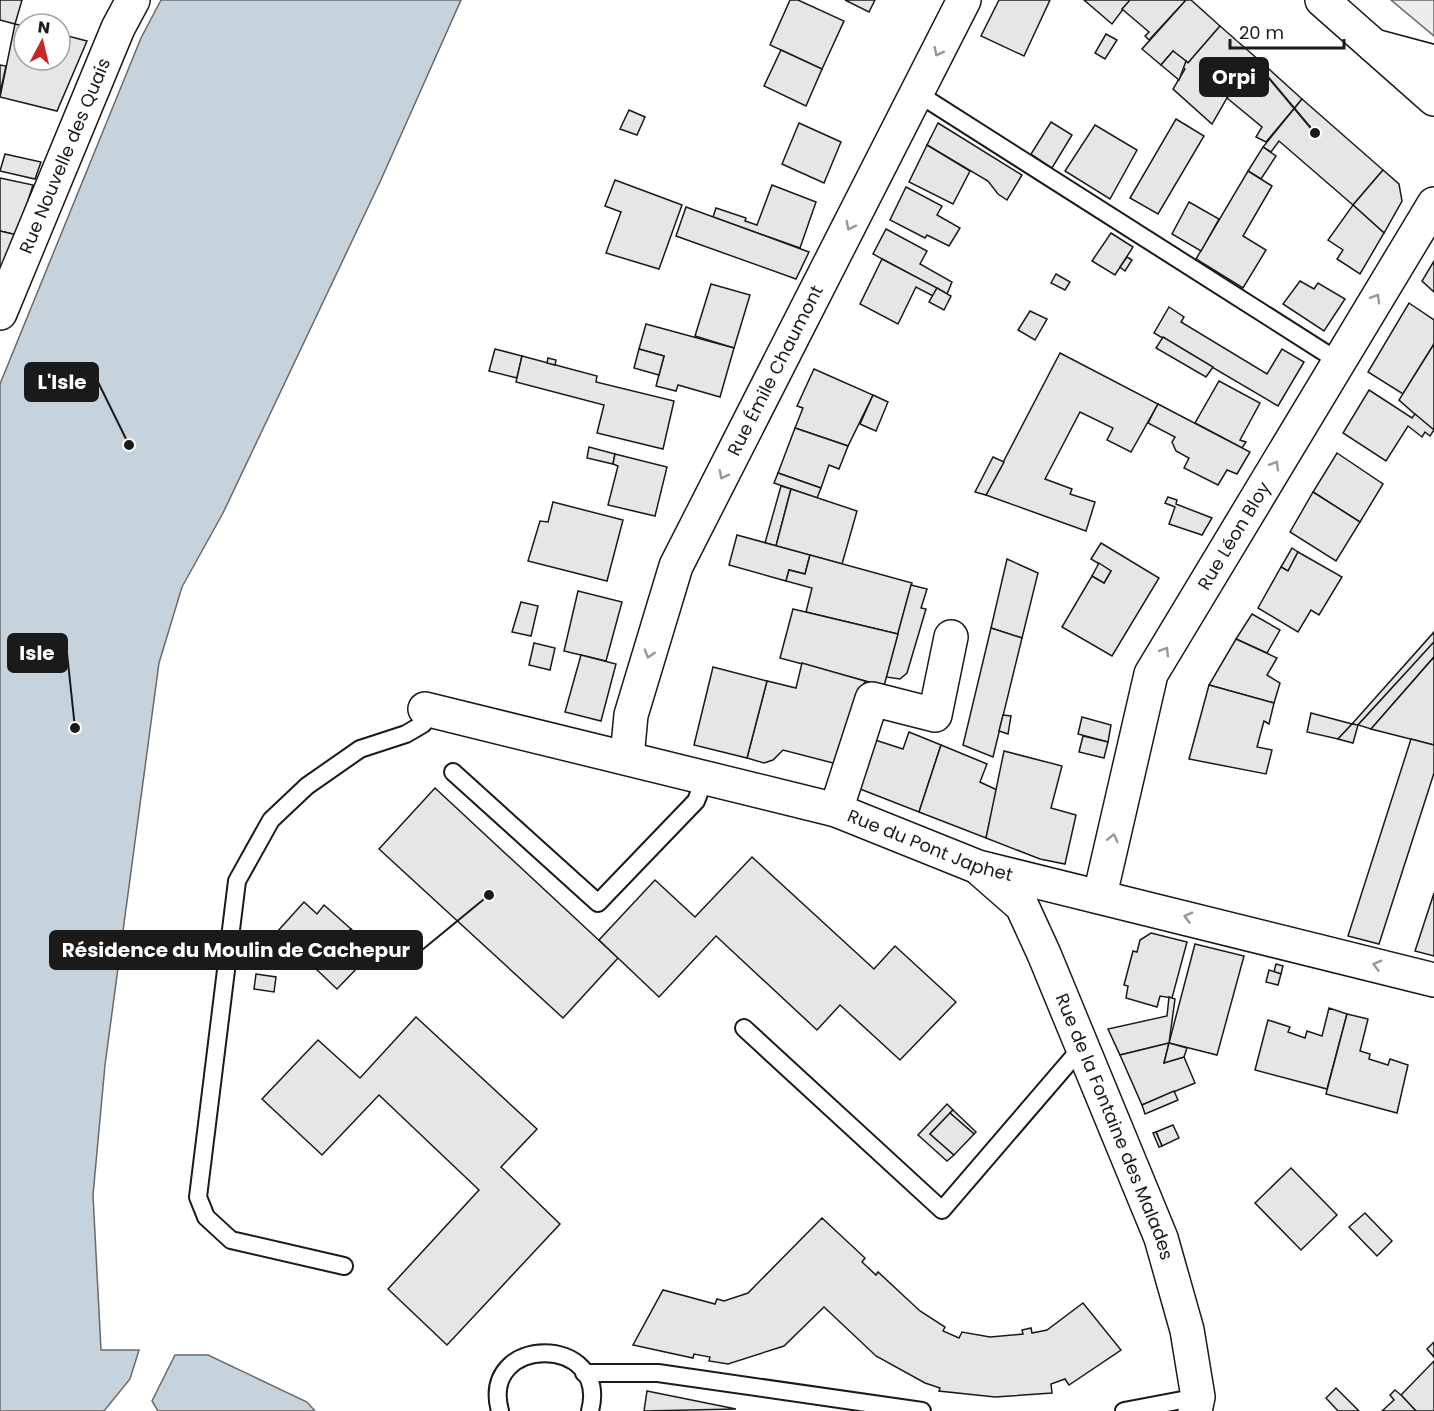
<svg xmlns="http://www.w3.org/2000/svg" width="1434" height="1411" viewBox="0 0 1434 1411" font-family="Poppins,sans-serif">
  <style>
    .parking { fill: #ededed; stroke: #6a6a6a; stroke-width: 1.5 }
    .water { fill: #c6d2dc; stroke: #6a6a6a; stroke-width: 1.5 }
    .building { fill: #e6e6e6; stroke: #1a1a1a; stroke-width: 1.5 }
    .lines { fill: none; stroke-linecap: round; stroke-linejoin: round }
    .lane-casing { stroke: #1a1a1a; stroke-width: 20 }
    .street-casing { stroke: #1a1a1a; stroke-width: 36 }
    .secondary-casing { stroke: #1a1a1a; stroke-width: 36 }
    .primary-casing { stroke: #1a1a1a; stroke-width: 36 }
    .lane { stroke: #fff; stroke-width: 16 }
    .street { stroke: #fff; stroke-width: 33 }
    .secondary { stroke: #fff; stroke-width: 33 }
    .primary { stroke: #fff; stroke-width: 33 }
    .oneway { stroke: #989898 }
    .labels { text-anchor: middle; stroke-width: 4.5; stroke-linejoin: round; paint-order: stroke }
    .street-label { font-size: 18px; fill: #1a1a1a; stroke: #fff }
    .leader { fill: none; stroke: #1a1a1a; stroke-width: 2 }
    .callout-dot { fill: #1a1a1a; stroke: #fff; stroke-width: 2 }
    .callout { fill: #1a1a1a; stroke: #1a1a1a; stroke-width: 2 }
    .callout-label { font-size: 20px; text-anchor: middle; font-weight: bold; fill: #fff }
  </style>
  <rect width="100%" height="100%" fill="#fff"/>
  <path class="parking" d="M1391 0H1434V36Z"/>
  <g class="water">
    <path d="M161 0H461L380 182 223 513 182 587 159 663 105 1065 93 1195 101 1350H139L130 1379 104 1411H0V384L141 38Z"/>
    <path d="M175 1355H208L307 1402 315 1411H158L152 1401Z"/>
  </g>
  <g class="building">
    <path d="M0 0H22L15 24 0 20Z"/>
    <path d="M790 0H798L844 21 822 69 770 45Z"/>
    <path d="M845 0H875L869 12Z"/>
    <path d="M999 0H1050L1024 56 981 36Z"/>
    <path d="M1084 0H1130L1112 24Z"/>
    <path d="M1130 0H1186L1149 40 1145 36 1149 32 1122 9Z"/>
    <path d="M1186 0H1191L1220 26 1188 63 1173 51 1161 65 1142 49Z"/>
    <path d="M15 24 24 26V60H60V34L87 41 57 111 0 97Z"/>
    <path d="M1220 26 1260 61 1227 98 1212 124 1173 89 1185 69 1182 67 1186 61 1188 63Z"/>
    <path d="M1106 34 1117 40 1105 59 1095 53Z"/>
    <path d="M781 50 822 69 806 106 764 86Z"/>
    <path d="M1173 51 1186 61 1179 80 1161 65Z"/>
    <path d="M1260 61 1302 99 1266 142 1256 137 1262 127 1227 98Z"/>
    <path d="M0 65 6 66 0 93Z"/>
    <path d="M1302 99 1383 170 1353 205 1279 141 1271 152 1263 147Z"/>
    <path d="M629 110 645 117 637 135 620 129Z"/>
    <path d="M1176 119 1204 136 1158 214 1130 198Z"/>
    <path d="M1051 122 1072 135 1052 168 1031 154Z"/>
    <path d="M799 123 841 142 824 183 782 164Z"/>
    <path d="M938 123 1022 175 1007 200 998 194 988 181 927 145Z"/>
    <path d="M1095 125 1137 150 1110 199 1065 171Z"/>
    <path d="M927 145 970 171 953 204 909 182Z"/>
    <path d="M1263 147 1276 156 1261 179 1248 171Z"/>
    <path d="M5 154 41 162 35 179 0 171Z"/>
    <path d="M1383 170 1399 184 1402 201 1384 233 1353 205Z"/>
    <path d="M1248 171 1272 186 1243 236 1266 250 1243 288 1196 259Z"/>
    <path d="M0 178 33 185 17 235 0 231Z"/>
    <path d="M615 180 682 205 659 269 606 253 621 212 605 206Z"/>
    <path d="M772 185 816 202 800 248 713 217 716 208 746 218 745 221 757 225Z"/>
    <path d="M906 187 942 206 937 215 960 228 949 246 927 235 925 238 890 220Z"/>
    <path d="M1189 202 1219 219 1201 251 1172 234Z"/>
    <path d="M1353 205 1384 233 1360 274 1337 259 1343 250 1328 240Z"/>
    <path d="M686 207 809 252 796 279 676 236Z"/>
    <path d="M886 229 927 251 920 264 952 282 947 294 873 254Z"/>
    <path d="M0 231 17 235 0 286Z"/>
    <path d="M1111 233 1133 247 1115 275 1092 261Z"/>
    <path d="M1127 257 1132 260 1125 271 1120 267Z"/>
    <path d="M882 259 937 288 933 296 916 287 898 324 860 304Z"/>
    <path d="M1434 261V292L1422 281Z"/>
    <path d="M1056 274 1070 282 1065 290 1051 283Z"/>
    <path d="M1300 281 1314 289 1318 283 1345 299 1324 331 1283 304Z"/>
    <path d="M711 284 750 295 734 348 695 336Z"/>
    <path d="M937 288 951 296 944 310 929 302Z"/>
    <path d="M1409 303 1434 320V344L1403 394 1368 372Z"/>
    <path d="M1169 307 1184 317 1181 322 1267 374 1282 349 1304 362 1278 406 1154 333Z"/>
    <path d="M1030 311 1047 319 1035 340 1018 330Z"/>
    <path d="M646 324 734 348 720 397 678 385 676 391 656 386 664 356 639 349Z"/>
    <path d="M1163 337 1213 367 1206 377 1156 348Z"/>
    <path d="M1434 344V431L1399 400Z"/>
    <path d="M495 349 522 356 517 378 489 371Z"/>
    <path d="M639 349 664 356 659 375 634 368Z"/>
    <path d="M1060 353 1158 404 1131 452 1107 440 1113 428 1080 412 1045 479 1072 489 1070 494 1095 502 1086 531 986 495Z"/>
    <path d="M522 356 597 376 596 382 674 401 663 449 597 433 604 405 516 382Z"/>
    <path d="M548 358 556 360 555 365 547 363Z"/>
    <path d="M814 369 873 395 848 446 795 428 803 408 797 406Z"/>
    <path d="M1219 381 1260 403 1240 440 1246 442 1242 448 1195 423Z"/>
    <path d="M1369 390 1412 418 1415 414 1434 430 1430 436 1425 432 1422 437 1408 426 1386 461 1343 433Z"/>
    <path d="M873 395 888 402 876 431 860 424Z"/>
    <path d="M1158 404 1250 452 1237 474 1227 470 1218 485 1184 468 1189 458 1176 451 1172 442 1175 437 1148 423Z"/>
    <path d="M795 428 848 446 839 469 829 465 821 488 778 473Z"/>
    <path d="M589 447 615 454 613 464 587 458Z"/>
    <path d="M1337 453 1383 484 1360 522 1313 492Z"/>
    <path d="M615 454 667 467 655 516 608 505 618 466 613 464Z"/>
    <path d="M993 457 1004 462 986 495 975 492Z"/>
    <path d="M778 473 821 488 817 498 774 483Z"/>
    <path d="M781 486 791 489 776 546 765 543Z"/>
    <path d="M791 489 857 511 842 564 776 546Z"/>
    <path d="M1313 492 1360 522 1336 561 1290 532Z"/>
    <path d="M1168 497 1177 500 1176 504 1212 518 1202 535 1169 524 1175 507 1165 503Z"/>
    <path d="M553 502 623 520 607 581 528 561 540 521 548 522Z"/>
    <path d="M737 535 810 555 805 574 789 570 786 581 729 565Z"/>
    <path d="M1101 543 1159 578 1112 656 1062 627 1092 576 1104 583 1111 571 1091 559Z"/>
    <path d="M1292 548 1298 552 1288 571 1281 567Z"/>
    <path d="M1298 552 1342 577 1319 615 1311 610 1298 632 1258 608 1281 567 1288 571Z"/>
    <path d="M810 555 912 583 898 634 806 612 812 588 786 581 789 570 805 574Z"/>
    <path d="M1007 559 1038 573 1022 638 991 628Z"/>
    <path d="M1099 563 1111 571 1104 583 1092 576Z"/>
    <path d="M911 585 927 589 921 608 926 609 907 673 900 679 886 677Z"/>
    <path d="M578 591 622 602 606 661 564 651Z"/>
    <path d="M521 602 538 606 531 636 512 632Z"/>
    <path d="M793 609 898 634 884 686 780 658Z"/>
    <path d="M1252 614 1280 630 1267 653 1236 639Z"/>
    <path d="M991 628 1022 638 993 757 963 745Z"/>
    <path d="M1434 632V642L1358 725 1352 724Z"/>
    <path d="M1236 639 1277 658 1267 675 1280 683 1274 703 1209 685Z"/>
    <path d="M1434 642V657L1371 729 1358 725Z"/>
    <path d="M534 643 555 648 550 670 529 665Z"/>
    <path d="M581 655 616 664 601 721 565 712Z"/>
    <path d="M1434 657V745L1371 729Z"/>
    <path d="M802 663 865 681 837 764 783 750 773 760 764 763 747 758 767 681 796 688Z"/>
    <path d="M713 667 767 681 747 758 694 745Z"/>
    <path d="M1209 685 1274 703 1269 724 1264 721 1257 747 1272 750 1266 774 1189 759Z"/>
    <path d="M1311 713 1352 724 1338 739 1307 732Z"/>
    <path d="M1003 715 1011 716 1008 734 999 731Z"/>
    <path d="M1082 717 1111 725 1108 742 1078 734Z"/>
    <path d="M1352 724 1358 725 1353 743 1338 739Z"/>
    <path d="M909 732 941 745 919 812 855 787 872 739 903 749Z"/>
    <path d="M1083 736 1108 742 1104 758 1079 752Z"/>
    <path d="M1411 739 1434 745V773L1379 944 1348 936Z"/>
    <path d="M941 745 987 764 980 782 997 790 986 838 919 812Z"/>
    <path d="M1004 751 1062 766 1051 808 1076 815 1065 864 1040 859 986 838Z"/>
    <path d="M435 788 618 958 563 1018 379 849Z"/>
    <path d="M752 857 874 969 895 946 956 1002 900 1060 840 1005 817 1030 716 936 659 997 599 940 655 880 695 917Z"/>
    <path d="M1434 893V956L1415 951Z"/>
    <path d="M304 902 317 914 324 905 351 929 337 943 360 965 337 989 277 932Z"/>
    <path d="M351 929 374 950 360 965 337 943Z"/>
    <path d="M1151 933 1187 942 1172 998 1160 996 1157 1007 1126 998 1128 986 1124 985 1133 951 1137 952 1140 940Z"/>
    <path d="M1195 944 1244 956 1217 1055 1169 1043Z"/>
    <path d="M1276 964 1283 966 1281 974 1274 972Z"/>
    <path d="M1269 970 1281 974 1278 985 1266 982Z"/>
    <path d="M256 974 276 977 274 992 254 989Z"/>
    <path d="M1169 997 1175 999 1169 1043 1120 1055 1108 1029 1167 1016Z"/>
    <path d="M1329 1008 1347 1014 1327 1089 1255 1070 1268 1020 1290 1027 1288 1032 1305 1038 1307 1031 1322 1036Z"/>
    <path d="M1347 1014 1368 1019 1360 1051 1370 1054 1369 1059 1388 1065 1390 1059 1408 1065 1397 1113 1326 1094Z"/>
    <path d="M416 1017 537 1129 501 1167 560 1224 447 1345 388 1289 479 1190 379 1095 322 1155 262 1099 318 1040 360 1078Z"/>
    <path d="M1169 1043 1164 1063 1184 1057 1195 1083 1142 1105 1120 1055Z"/>
    <path d="M1169 1043 1187 1048 1184 1057 1164 1063Z"/>
    <path d="M1174 1091 1178 1100 1145 1114 1142 1105Z"/>
    <path d="M947 1104 953 1110 930 1134 954 1155 947 1161 918 1135Z"/>
    <path d="M953 1110 976 1132 974 1134 950 1113Z"/>
    <path d="M950 1113 974 1134 954 1155 930 1134Z"/>
    <path d="M1173 1125 1179 1138 1162 1146 1156 1132Z"/>
    <path d="M1156 1132 1162 1146 1159 1147 1153 1133Z"/>
    <path d="M1291 1168 1337 1215 1301 1250 1255 1203Z"/>
    <path d="M1365 1213 1392 1241 1377 1256 1349 1227Z"/>
    <path d="M822 1218 865 1258 862 1262 876 1275 878 1272 920 1311 945 1327 943 1331 959 1338 962 1332 990 1337 1023 1334 1022 1330 1031 1328 1032 1333 1047 1330 1083 1303 1121 1350 1069 1385 1065 1379 1051 1384 1052 1393 995 1397 939 1391 940 1388 925 1383 876 1356 824 1307 784 1346 728 1364 709 1361 710 1357 694 1354 693 1358 633 1345 663 1290 715 1304 717 1299 724 1301 748 1293Z"/>
    <path d="M1434 1342V1357L1427 1349Z"/>
    <path d="M1434 1361V1411H1416L1401 1395Z"/>
    <path d="M1336 1388 1359 1411H1338L1326 1398Z"/>
    <path d="M1395 1390 1401 1395 1416 1411H1382L1394 1400 1390 1395Z"/>
    <path d="M647 1391 736 1409 644 1411Z"/>
  </g>
  <g class="lines">
    <defs>
      <g id="lane">
        <path d="M917 93 1338 361"/>
        <path d="M453 772 598 903 696 801 705 778"/>
        <path d="M744 1028 942 1210 1082 1047"/>
        <path d="M344 1266 231 1240 206 1217 198 1197 237 881 271 820 307 786 360 749 406 734 423 724 425 709"/>
        <path d="M584 1373H658L922 1411"/>
        <path d="M500 1411C479 1334 610 1334 590 1411"/>
        <path d="M1124 1411 1198 1397"/>
      </g>
      <g id="street">
        <path id="s1" d="M0 313 118 28 133 0"/>
        <path id="s2" d="M425 709 836 810 978 867 1434 980"/>
        <path id="s3" d="M627 757 631 715 676 566 964 0"/>
        <path d="M836 810 872 699 935 715 951 637"/>
        <path id="s4" d="M981 870 1022 906 1044 954 1161 1238 1187 1330 1198 1397 1195 1411"/>
        <path id="s5" d="M1100 895 1151 674 1434 204"/>
      </g>
      <path id="secondary" d="M1374 46 1434 62"/>
      <path id="primary" d="M1322 0 1434 99"/>
    </defs>
    <use href="#lane" class="lane-casing"/>
    <use href="#street" class="street-casing"/>
    <use href="#secondary" class="secondary-casing"/>
    <use href="#primary" class="primary-casing"/>
    <use href="#lane" class="lane"/>
    <use href="#street" class="street"/>
    <use href="#secondary" class="secondary"/>
    <use href="#primary" class="primary"/>
  </g>
  <defs><path id="oneway-chevron" d="M-2-3.5L2.5 0L-2 3.5" fill="none" stroke-width="1.6" stroke-linecap="round" stroke-linejoin="round" transform="scale(1.5)"/></defs>
  <g class="oneway">
    <use href="#oneway-chevron" transform="translate(938 52) rotate(117)"/>
    <use href="#oneway-chevron" transform="translate(850 226) rotate(117)"/>
    <use href="#oneway-chevron" transform="translate(1376 298) rotate(-59)"/>
    <use href="#oneway-chevron" transform="translate(1275 465) rotate(-59)"/>
    <use href="#oneway-chevron" transform="translate(723 475) rotate(117)"/>
    <use href="#oneway-chevron" transform="translate(1165 651) rotate(-59)"/>
    <use href="#oneway-chevron" transform="translate(649 654) rotate(107)"/>
    <use href="#oneway-chevron" transform="translate(1113 838) rotate(-77)"/>
    <use href="#oneway-chevron" transform="translate(1188 917) rotate(-166)"/>
    <use href="#oneway-chevron" transform="translate(1377 965) rotate(-165)"/>
  </g>
  <g class="labels">
    <g class="street-label">
      <text dy="6" stroke="none"><textPath href="#s1" startOffset="170">Rue Nouvelle des Quais</textPath></text>
      <text dy="6" stroke="none"><textPath href="#s3" startOffset="417">Rue Émile Chaumont</textPath></text>
      <text dy="6" stroke="none"><textPath href="#s5" startOffset="388">Rue Léon Bloy</textPath></text>
      <text dy="6" stroke="none"><textPath href="#s2" startOffset="524">Rue du Pont Japhet</textPath></text>
      <text dy="6" stroke="none"><textPath href="#s4" startOffset="294">Rue de la Fontaine des Malades</textPath></text>
    </g>
  </g>
  <path class="leader" d="M1315 133L1268 77M129 445L98 382M75 728L67 653M489 895L422 950"/>
  <g class="callout-dot">
    <circle cx="1315" cy="133" r="6"/>
    <circle cx="129" cy="445" r="6"/>
    <circle cx="75" cy="728" r="6"/>
    <circle cx="489" cy="895" r="6"/>
  </g>
  <g class="callout">
    <rect x="1200" y="58" width="68" height="38" rx="6"/>
    <rect x="25" y="363" width="73" height="38" rx="6"/>
    <rect x="8" y="634" width="59" height="38" rx="6"/>
    <rect x="50" y="931" width="372" height="38" rx="6"/>
  </g>
  <g class="callout-label">
    <text x="1234" y="84">Orpi</text>
    <text x="62" y="389">L'Isle</text>
    <text x="37" y="660">Isle</text>
    <text x="236" y="957">Résidence du Moulin de Cachepur</text>
  </g>
  <g transform="translate(42 42) rotate(7)"><circle r="28" fill="#ffffff" stroke="#a3a3a3" stroke-width="1.5"/>
  <path d="M0-4.5L10 22L0 15L-10 22Z" fill="#c62828"/>
  <text y="-9" font-size="16" font-weight="bold" text-anchor="middle" fill="#1a1a1a">N</text>
  </g>
  <path d="M1230 39v9h114v-9" fill="none" stroke="#1a1a1a" stroke-width="3"/>
  <text x="1239" y="39" font-size="18" fill="#1a1a1a" stroke="#ffffff" stroke-width="4.5" paint-order="stroke">20 m</text>
</svg>
